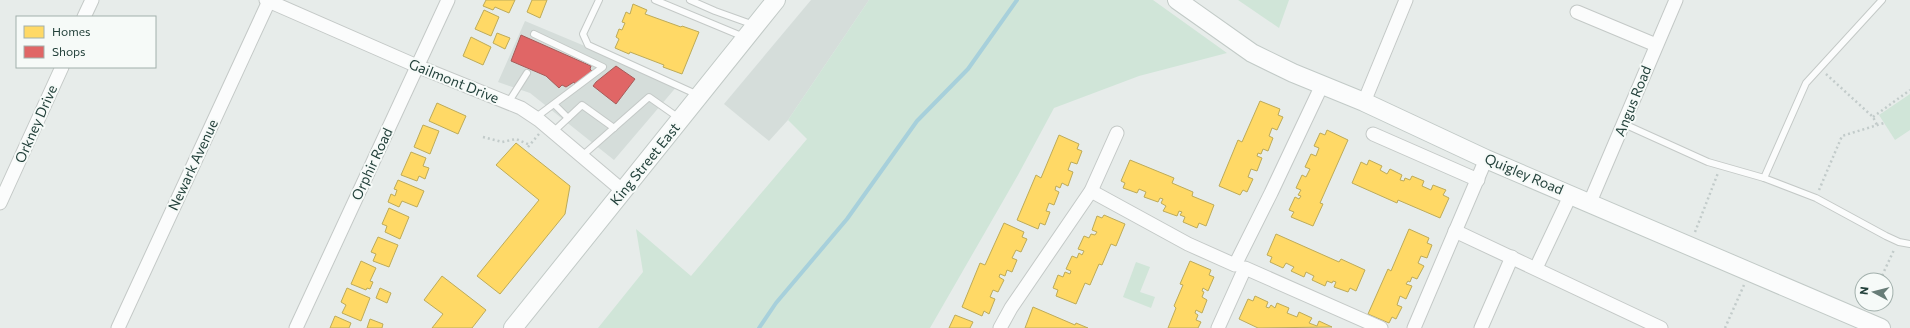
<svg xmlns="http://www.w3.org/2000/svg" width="1910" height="328" viewBox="0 0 1910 328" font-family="Commissioner,sans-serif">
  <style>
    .built { fill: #d5ddda }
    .green { fill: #d0e5d8 }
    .homes { fill: #ffd966; stroke: #bdab59 }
    .shops { fill: #e06666; stroke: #a75b59 }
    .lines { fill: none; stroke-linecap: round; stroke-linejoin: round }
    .stream { stroke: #a7d0db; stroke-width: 4 }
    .lane-casing { stroke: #c4c9c7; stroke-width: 8 }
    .street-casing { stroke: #c4c9c7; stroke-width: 15 }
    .secondary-casing { stroke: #c2cac7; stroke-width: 20 }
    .path { stroke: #c2cbca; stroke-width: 2.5; stroke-dasharray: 2 3; stroke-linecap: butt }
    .lane { stroke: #fbfcfc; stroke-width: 6 }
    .street { stroke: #fbfcfc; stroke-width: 13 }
    .secondary { stroke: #fbfcfc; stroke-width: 18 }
    .labels { text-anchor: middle; stroke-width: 4; stroke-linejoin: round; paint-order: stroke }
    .street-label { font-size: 14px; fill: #23413b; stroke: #f6faf8 }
  </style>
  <rect width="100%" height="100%" fill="#e7ecea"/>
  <g class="built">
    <path d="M811 0H869L788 120 769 141 724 104Z"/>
    <path d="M525 21 678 85 614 160 530 93 498 82Z"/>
  </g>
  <g class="green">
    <path d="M869 0H1153L1227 53 1139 76 1054 108 1018 175 930 328H598L643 272 636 229 691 276 807 139 788 120Z"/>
    <path d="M1238 0H1289L1279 28Z"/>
    <path d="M1910 94V130L1895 140 1879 115Z"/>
    <path d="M1136 262 1150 267 1140 292 1155 297 1151 308 1123 297Z"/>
  </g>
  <g class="homes">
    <path d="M486 0H515L509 13 495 7 493 10 483 6Z"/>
    <path d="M532 0H547L540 18 527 12Z"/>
    <path d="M633 4 647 10 645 14 681 27 682 26 699 32 682 74 663 67 664 65 630 52 629 54 615 48 619 39 616 37 619 29 622 30 625 23 622 22 626 12 630 14Z"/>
    <path d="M484 10 499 17 491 36 475 29Z"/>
    <path d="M497 33 510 38 505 49 493 43Z"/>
    <path d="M471 37 491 47 483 65 463 56Z"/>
    <path d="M1260 101 1280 109 1278 115 1283 117 1277 130 1272 128 1269 136 1273 138 1268 151 1263 149 1261 154 1258 153 1257 156 1262 158 1257 171 1251 169 1248 177 1253 179 1247 192 1243 190 1240 195 1219 186 1238 140 1242 142Z"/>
    <path d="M437 103 466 116 458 134 429 121Z"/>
    <path d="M423 125 439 131 430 154 414 147Z"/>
    <path d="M1327 130 1348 140 1320 203 1323 204 1313 226 1291 217 1294 212 1289 210 1295 197 1299 199 1301 196 1298 195 1301 190 1296 188 1302 175 1306 177 1310 169 1305 167 1311 154 1316 156 1319 148 1314 146 1320 133 1325 135Z"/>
    <path d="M1059 135 1079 144 1077 149 1082 151 1077 164 1071 162 1068 170 1073 172 1068 186 1062 183 1060 188 1056 186 1055 190 1059 192 1054 205 1049 203 1046 211 1050 212 1045 225 1040 223 1038 229 1017 220 1036 175 1041 178Z"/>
    <path d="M516 143 570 186 565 214 500 294 477 276 539 200 496 165Z"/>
    <path d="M411 152 426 158 423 166 429 168 425 179 419 176 417 181 401 175Z"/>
    <path d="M1130 160 1174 178 1172 183 1193 192 1192 196 1214 205 1206 226 1199 223 1197 228 1183 222 1185 217 1180 215 1182 212 1179 211 1177 216 1163 211 1166 206 1161 203 1163 199 1160 198 1158 202 1144 197 1146 192 1139 189 1137 193 1123 188 1125 183 1121 181Z"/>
    <path d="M1369 160 1382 166 1380 170 1387 174 1390 169 1402 175 1400 180 1404 181 1405 178 1410 180 1412 176 1424 181 1422 186 1431 190 1433 185 1446 190 1443 195 1449 198 1440 218 1398 200 1397 203 1352 183 1361 162 1367 165Z"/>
    <path d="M398 180 424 191 417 207 402 201 399 207 388 202 391 194 395 196 397 190 394 189Z"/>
    <path d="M389 208 409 217 400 239 385 232 387 226 382 224Z"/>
    <path d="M1104 215 1125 224 1116 246 1111 244 1102 265 1099 264 1090 285 1085 283 1076 304 1056 296 1058 290 1053 288 1058 275 1063 277 1065 272 1070 274 1071 271 1066 269 1072 256 1077 258 1079 253 1082 255 1084 251 1078 249 1084 236 1089 238 1091 234 1095 235 1097 232 1092 230 1097 216 1102 218Z"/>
    <path d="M1004 223 1024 232 1022 237 1027 239 1021 252 1016 250 1012 258 1017 260 1012 272 1007 270 1005 276 1000 274 999 277 1004 280 998 292 993 290 990 297 995 299 989 314 984 311 982 316 962 307 980 263 985 265Z"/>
    <path d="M1409 229 1429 238 1427 243 1432 245 1427 258 1421 256 1418 263 1424 266 1417 279 1412 277 1410 282 1408 281 1406 284 1412 286 1406 299 1400 296 1397 305 1402 307 1396 319 1392 317 1389 323 1368 314 1388 269 1391 271Z"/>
    <path d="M1276 234 1339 262 1341 259 1365 270 1356 291 1350 288 1348 292 1334 287 1336 282 1333 281 1332 283 1327 281 1325 286 1312 280 1314 276 1306 272 1304 277 1291 271 1294 267 1286 263 1283 268 1270 262 1272 257 1267 255Z"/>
    <path d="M378 237 398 245 389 267 373 261 376 254 371 252Z"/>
    <path d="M361 261 376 268 370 281 373 282 370 289 367 288 366 290 351 284Z"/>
    <path d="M1190 261 1211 270 1209 275 1214 277 1208 291 1203 288 1202 291 1204 292 1202 297 1207 300 1202 313 1196 310 1195 313 1198 315 1196 320 1201 322 1198 328H1168L1176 308 1174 306 1183 285 1180 284Z"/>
    <path d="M442 276 486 310 472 328H432L443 314 424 300Z"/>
    <path d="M347 288 370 298 361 321 342 313 346 305 341 302Z"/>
    <path d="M380 288 391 293 387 303 376 298Z"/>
    <path d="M1255 296 1268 302 1266 307 1269 308 1271 305 1275 308 1277 303 1289 308 1287 313 1297 317 1299 312 1312 318 1309 323 1317 326 1319 321 1332 327 1258 328 1239 319 1248 299 1253 301Z"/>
    <path d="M1033 307 1075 325 1076 323 1088 328H1025Z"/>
    <path d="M955 315 973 322 970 328H949Z"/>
    <path d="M335 316 351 323 349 328H330Z"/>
    <path d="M370 319 383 324 382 328H367Z"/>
  </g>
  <g class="shops">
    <path d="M521 35 591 66 590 69 592 71 575 85 574 82 566 87 562 85 559 88 546 76 511 61Z"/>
    <path d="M616 66 635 79 616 104 593 86 596 82Z"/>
  </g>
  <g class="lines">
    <path class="stream" d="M759 328 776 303 847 219 917 121 968 69 1017 0"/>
    <defs>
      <g id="lane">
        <path d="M599 0 583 34 588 45 698 95"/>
        <path d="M655 0 744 37"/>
        <path d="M690 0 715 11 754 25"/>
        <path d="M534 34 603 67 535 118"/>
        <path d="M508 103 527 73"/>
        <path d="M555 105 568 118"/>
        <path d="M1624 124 1708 162 1764 178 1816 198 1886 236 1899 242 1910 244"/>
        <path d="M553 132 582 105 614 128"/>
        <path d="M582 156 649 97 679 118"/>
        <path d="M1764 178 1806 83 1882 0"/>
      </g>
      <g id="street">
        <path d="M266 0 417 66 521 108 539 120 623 191"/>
        <path d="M1577 12 1656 45"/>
        <path d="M84 17 92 0"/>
        <path d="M1364 102 1406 0"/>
        <path d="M1373 134 1478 180"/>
        <path d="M1091 191 1188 244 1235 265 1271 193 1322 85"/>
        <path d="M1590 202 1676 0"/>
        <path d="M0 203 62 67"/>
        <path d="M1455 231 1661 328"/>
        <path d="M1536 268 1571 194"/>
        <path d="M118 328 269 1"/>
        <path d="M296 328 448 0"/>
        <path d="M1000 328 1011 308 1091 191 1117 133"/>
        <path d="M1218 328 1245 268 1381 328"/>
        <path d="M1414 328 1486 159"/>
        <path d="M1481 328 1512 257"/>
      </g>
      <g id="secondary">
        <path d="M1177 0 1252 53 1293 73 1364 102 1486 159 1881 328"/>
        <path d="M513 328 776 0"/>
      </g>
    </defs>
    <use href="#lane" class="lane-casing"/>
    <use href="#street" class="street-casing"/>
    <use href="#secondary" class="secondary-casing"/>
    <g class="path">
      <path d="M1826 74 1873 117 1877 125"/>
      <path d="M1873 117 1910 90"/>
      <path d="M483 137 502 142 516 139 530 145"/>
      <path d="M528 147 539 134"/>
      <path d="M1819 190 1842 136 1884 123"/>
      <path d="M1695 232 1718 173"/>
      <path d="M1880 280 1894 250"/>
      <path d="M1725 328 1744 285"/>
    </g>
    <use href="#lane" class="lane"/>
    <use href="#street" class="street"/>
    <use href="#secondary" class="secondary"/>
  </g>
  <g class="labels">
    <g class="street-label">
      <text transform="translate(454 81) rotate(22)" y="5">Gailmont Drive</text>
      <text transform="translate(1633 101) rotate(-68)" y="5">Angus Road</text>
      <text transform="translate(36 124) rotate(-66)" y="5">Orkney Drive</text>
      <text transform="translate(372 164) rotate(-65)" y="5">Orphir Road</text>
      <text transform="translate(645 164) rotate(-51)" y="5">King Street East</text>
      <text transform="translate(193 165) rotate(-65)" y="5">Newark Avenue</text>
      <text transform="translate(1524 174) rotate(23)" y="5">Quigley Road</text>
    </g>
  </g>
  <rect x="16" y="16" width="140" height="52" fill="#f6faf8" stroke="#a2b0ac"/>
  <rect x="24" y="26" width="20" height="12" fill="#ffd966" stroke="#a2b0ac"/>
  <text x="52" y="36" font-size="12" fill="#23413b">Homes</text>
  <rect x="24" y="46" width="20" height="12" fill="#e06666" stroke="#a2b0ac"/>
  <text x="52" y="56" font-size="12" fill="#23413b">Shops</text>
  <g transform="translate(1874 292) rotate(277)"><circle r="19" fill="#f6faf8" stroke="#a2b0ac"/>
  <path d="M0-3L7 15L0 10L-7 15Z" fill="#687d78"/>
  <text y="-6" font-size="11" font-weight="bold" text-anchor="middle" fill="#23413b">N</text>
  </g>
</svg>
